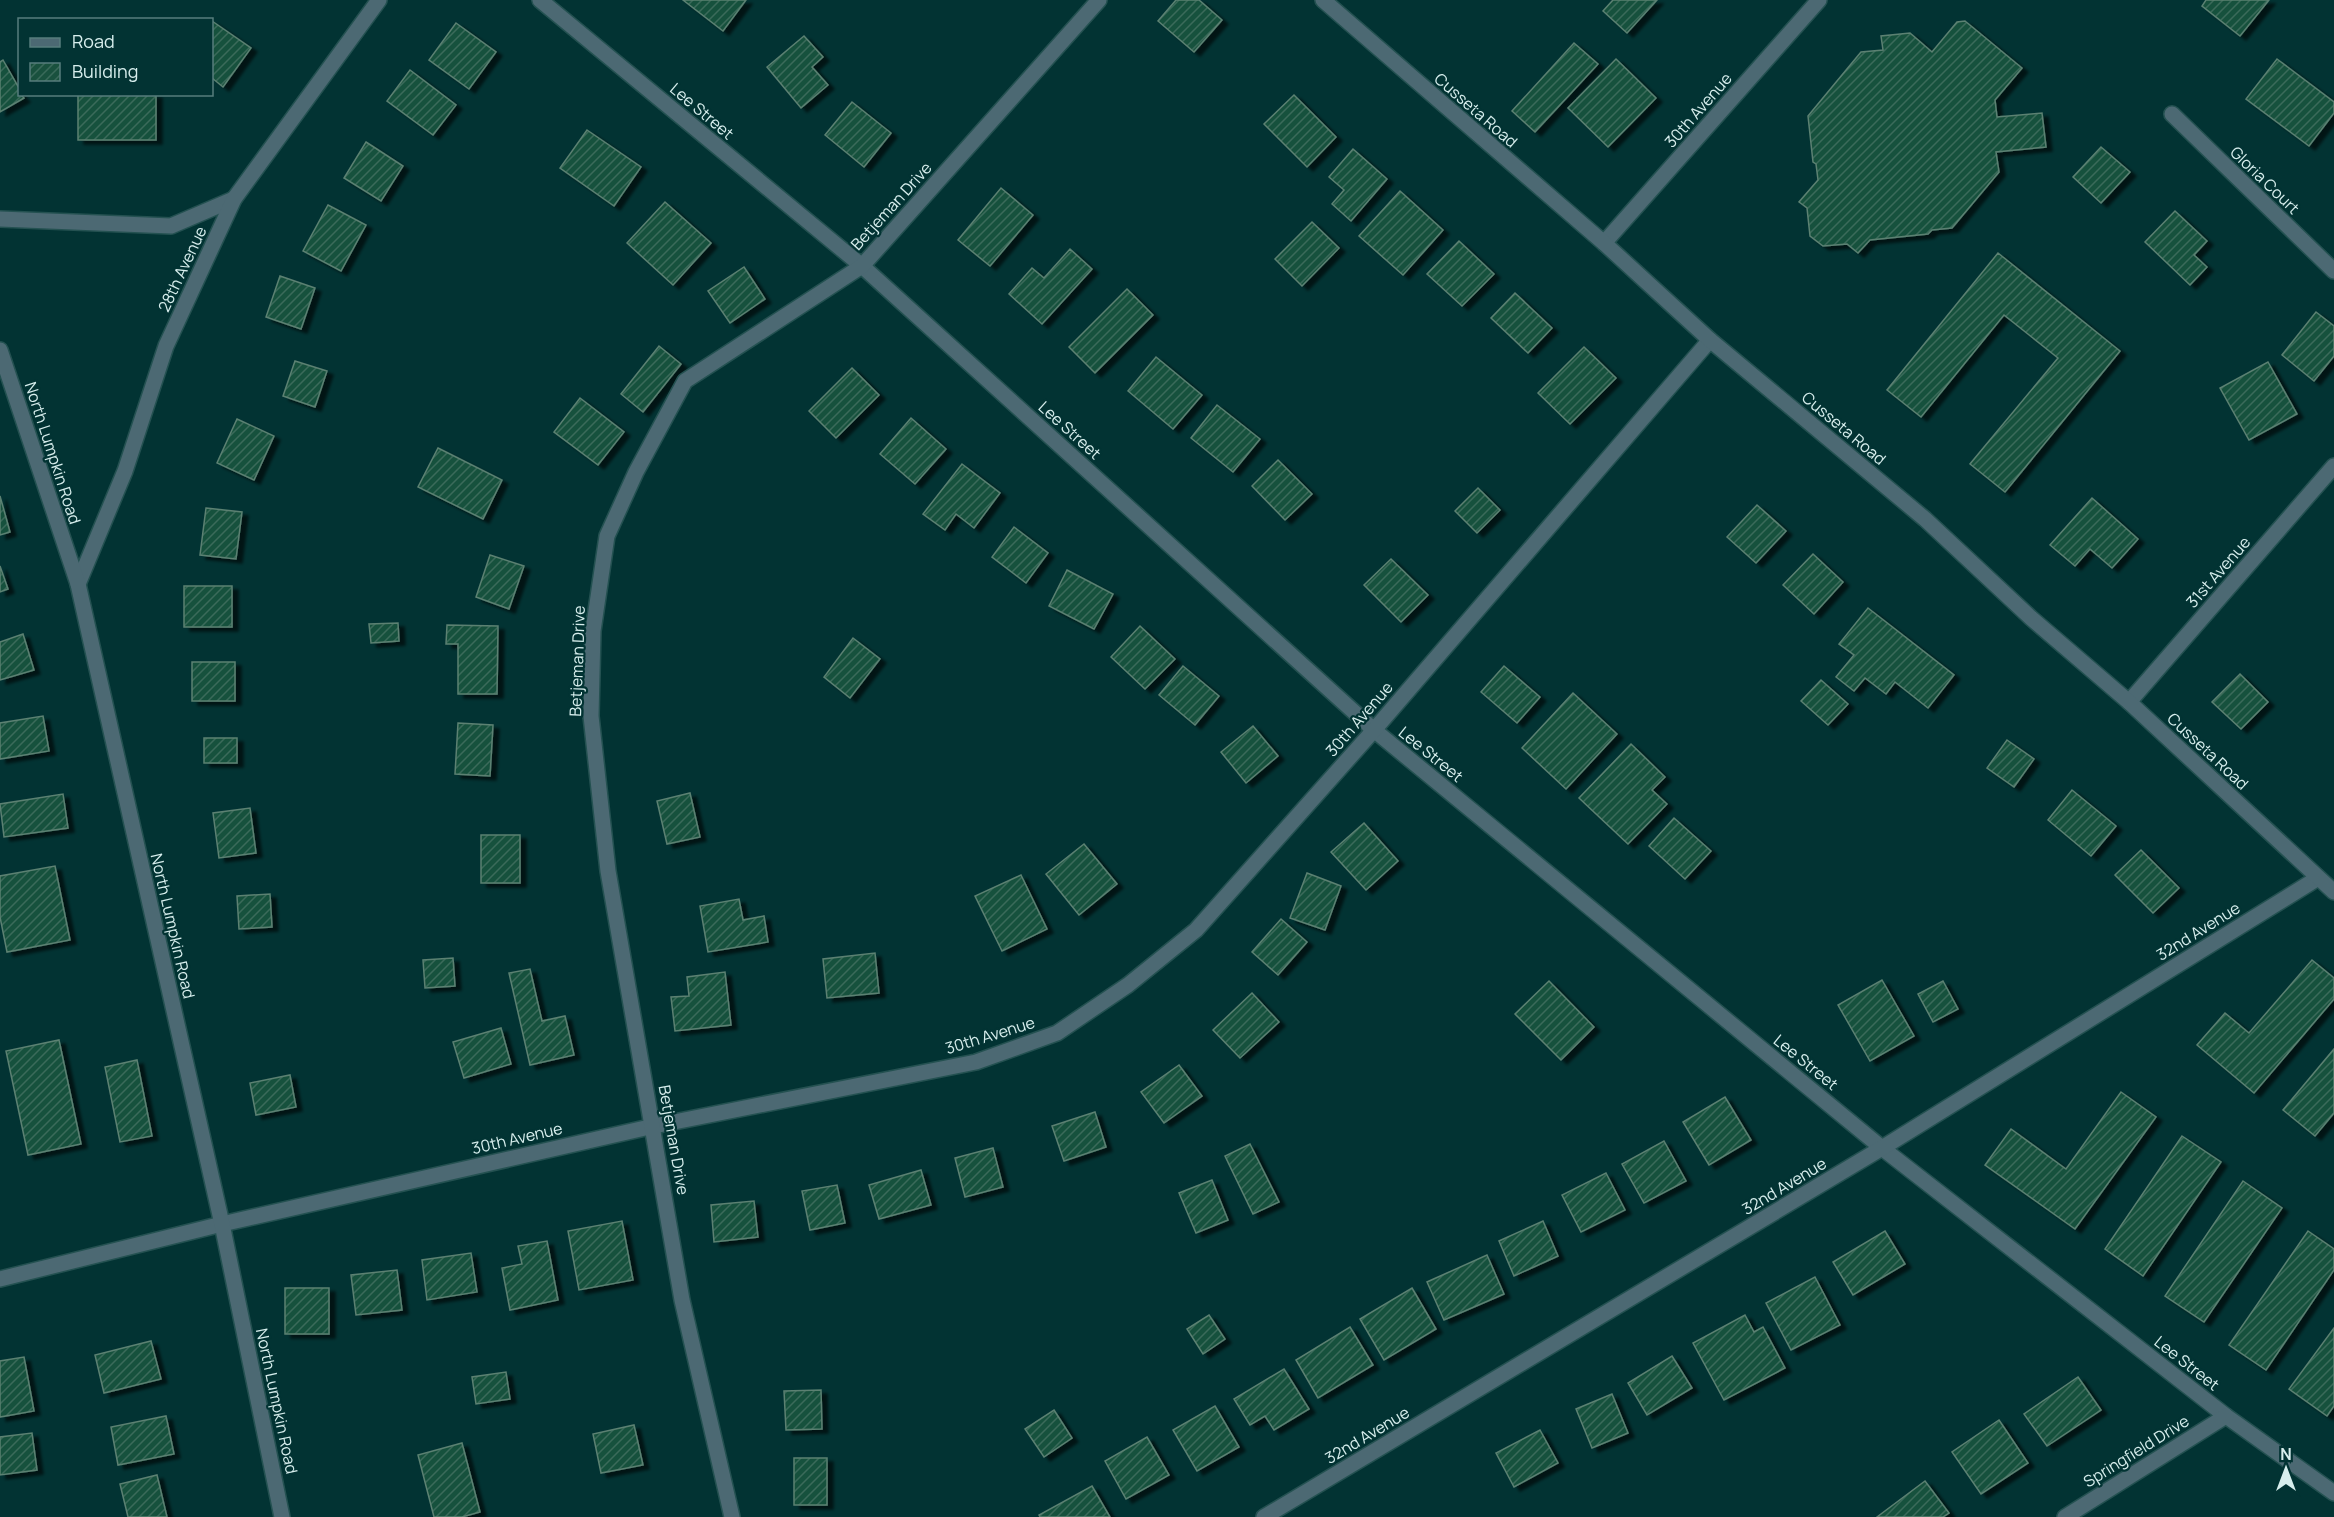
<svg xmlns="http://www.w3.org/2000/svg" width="2334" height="1517" viewBox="0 0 2334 1517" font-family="Manrope,sans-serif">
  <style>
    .building { fill: url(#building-hatch); stroke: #5b8172; stroke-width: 1.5; filter: url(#shadow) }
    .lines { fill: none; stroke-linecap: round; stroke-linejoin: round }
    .minor-casing { stroke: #245151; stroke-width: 18 }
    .tertiary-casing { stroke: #245151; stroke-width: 18 }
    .minor { stroke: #4c6973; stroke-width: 15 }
    .tertiary { stroke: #4c6973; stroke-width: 15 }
    .labels { text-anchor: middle; stroke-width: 4.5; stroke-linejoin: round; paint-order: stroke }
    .street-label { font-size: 16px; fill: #d7eeed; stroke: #023333 }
  </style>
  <defs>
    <pattern id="building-hatch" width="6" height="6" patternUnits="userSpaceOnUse" patternTransform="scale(1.5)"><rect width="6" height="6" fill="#19513e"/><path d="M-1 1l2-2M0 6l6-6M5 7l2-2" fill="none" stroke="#3a6a5a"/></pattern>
    <filter id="shadow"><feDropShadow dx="6" dy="4" stdDeviation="1.5" flood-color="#0009"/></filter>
  </defs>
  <rect width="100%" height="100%" fill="#023333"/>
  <g class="building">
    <path d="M683 0H746L723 31Z"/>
    <path d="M1176 0H1199L1222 20 1194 52 1158 21Z"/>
    <path d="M1613 0H1657L1627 33 1603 11Z"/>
    <path d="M2206 0H2269L2240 36 2202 6Z"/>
    <path d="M212 21 251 48 223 87 212 78Z"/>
    <path d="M1965 21 2022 68 1995 100 1997 117 2042 113 2046 147 1996 152 1999 172 1952 228 1932 230 1928 234 1870 240 1858 253 1847 244 1823 246 1810 236 1807 208 1799 202 1818 180 1816 164 1813 162 1808 116 1861 52 1883 50 1881 36 1910 33 1932 52 1957 22Z"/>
    <path d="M456 23 496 52 469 89 429 60Z"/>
    <path d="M804 36 823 57 812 67 828 85 801 108 767 67Z"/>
    <path d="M1574 43 1598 64 1535 132 1512 111Z"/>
    <path d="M1616 59 1656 98 1608 147 1568 108Z"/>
    <path d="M2277 59 2334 102V113L2309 146 2246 99Z"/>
    <path d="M3 60 20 90V94L24 98 0 112V62Z"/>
    <path d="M410 70 456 105 433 135 387 101Z"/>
    <rect x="78" y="94" width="78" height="46"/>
    <path d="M1294 95 1336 137 1307 167 1264 124Z"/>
    <path d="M852 102 891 133 864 167 825 135Z"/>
    <path d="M587 130 641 167 614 206 560 168Z"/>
    <path d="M366 142 403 166 381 201 344 178Z"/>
    <path d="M2101 147 2130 172 2101 203 2073 177Z"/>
    <path d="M1353 149 1387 179 1351 221 1332 204 1344 190 1329 177Z"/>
    <path d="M1001 188 1033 215 990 266 958 240Z"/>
    <path d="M1400 191 1443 230 1403 275 1359 236Z"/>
    <path d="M665 202 711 243 673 285 627 243Z"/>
    <path d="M328 205 366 225 341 271 303 251Z"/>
    <path d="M2175 211 2207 241 2194 255 2207 267 2190 285 2145 242Z"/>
    <path d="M1312 222 1339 248 1302 286 1275 259Z"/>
    <path d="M1459 241 1494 274 1462 306 1427 274Z"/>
    <path d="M1070 249 1092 269 1042 324 1009 294 1032 268 1044 278Z"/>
    <path d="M1998 253 2120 351 2005 492 1970 464 2058 358 2004 315 1921 417 1887 390Z"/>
    <path d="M744 267 765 299 730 323 708 291Z"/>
    <path d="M280 276 315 288 301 329 266 317Z"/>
    <path d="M1127 289 1153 315 1095 373 1069 347Z"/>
    <path d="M1515 293 1552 328 1528 353 1491 318Z"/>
    <path d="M2316 312 2334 326V356L2314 381 2282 355Z"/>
    <path d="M659 346 681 364 643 412 621 394Z"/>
    <path d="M1584 347 1616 378 1570 424 1538 393Z"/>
    <path d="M1156 357 1202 395 1173 429 1128 391Z"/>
    <path d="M295 361 327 371 315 407 283 396Z"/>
    <path d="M2268 362 2297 414 2249 440 2220 388Z"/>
    <path d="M852 368 879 395 836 438 809 411Z"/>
    <path d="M580 398 624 432 598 465 554 432Z"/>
    <path d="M1217 405 1260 439 1233 472 1191 438Z"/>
    <path d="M911 418 946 449 915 484 880 454Z"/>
    <path d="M237 419 274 436 254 480 217 463Z"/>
    <path d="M438 448 502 480 483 519 418 487Z"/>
    <path d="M1278 460 1312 494 1285 520 1252 486Z"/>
    <path d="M962 464 1000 493 974 528 956 514 945 530 923 514Z"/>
    <path d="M1478 488 1500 510 1477 533 1455 511Z"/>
    <path d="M0 496 10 532 0 535Z"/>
    <path d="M2092 498 2138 539 2112 568 2090 549 2075 566 2050 545Z"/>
    <path d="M1757 505 1786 531 1756 563 1727 537Z"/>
    <path d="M206 508 242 512 236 559 200 555Z"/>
    <path d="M1014 527 1048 553 1026 583 992 557Z"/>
    <path d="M1813 554 1843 582 1814 614 1783 585Z"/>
    <path d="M490 555 524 566 509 609 476 597Z"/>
    <path d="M1391 559 1428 595 1401 622 1364 585Z"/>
    <path d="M0 566 8 589 0 592Z"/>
    <path d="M1067 570 1113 594 1094 629 1049 606Z"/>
    <rect x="184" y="586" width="48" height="41"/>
    <path d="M1868 608 1954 675 1928 708 1895 682 1886 694 1865 678 1854 691 1836 677 1854 655 1839 644Z"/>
    <path d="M398 623 399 641 371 643 369 624Z"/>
    <path d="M447 625 498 626 497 694H458V644H446Z"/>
    <path d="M1140 626 1175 659 1145 689 1111 657Z"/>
    <path d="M23 634 34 670 0 680V642Z"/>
    <path d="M853 638 880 659 850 698 824 677Z"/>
    <rect x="192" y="662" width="43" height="39"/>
    <path d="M1183 666 1219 696 1195 725 1159 695Z"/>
    <path d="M1504 666 1540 697 1517 723 1481 692Z"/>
    <path d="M2240 674 2268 702 2241 729 2212 702Z"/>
    <path d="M1821 680 1848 704 1828 725 1801 701Z"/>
    <path d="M1573 693 1617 734 1566 789 1522 748Z"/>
    <path d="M43 716 49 751 0 759V723Z"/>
    <path d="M458 723 493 725 490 776 455 774Z"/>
    <path d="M1253 726 1278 756 1246 783 1221 752Z"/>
    <rect x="204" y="738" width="33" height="25"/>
    <path d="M2007 740 2034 759 2014 787 1987 768Z"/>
    <path d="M1631 744 1665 777 1652 790 1667 804 1628 844 1579 798Z"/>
    <path d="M2072 790 2116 826 2091 856 2048 820Z"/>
    <path d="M690 793 700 837 667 844 657 801Z"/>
    <path d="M63 794 68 828 4 837 0 804Z"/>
    <path d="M250 808 256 853 219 858 213 813Z"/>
    <path d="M1674 818 1711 851 1685 879 1649 846Z"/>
    <path d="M1364 823 1398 861 1366 890 1331 852Z"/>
    <rect x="481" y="835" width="39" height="48"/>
    <path d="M1084 844 1117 884 1079 915 1046 874Z"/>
    <path d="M2141 850 2179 888 2153 913 2115 875Z"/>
    <path d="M55 866 70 940 7 952 0 917V876Z"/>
    <path d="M1307 873 1341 886 1325 930 1290 918Z"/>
    <path d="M1021 875 1047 929 1002 951 975 896Z"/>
    <path d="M270 894 272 927 239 929 237 896Z"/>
    <path d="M739 899 743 920 764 916 768 942 708 952 700 906Z"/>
    <path d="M1281 919 1307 942 1278 975 1252 952Z"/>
    <path d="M875 953 879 993 827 998 823 959Z"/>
    <path d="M453 958 455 986 425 988 423 960Z"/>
    <path d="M2312 960 2334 978V999L2254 1093 2197 1045 2225 1013 2249 1033Z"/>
    <path d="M530 969 542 1021 565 1016 574 1055 530 1065 509 973Z"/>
    <path d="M725 972 731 1025 675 1031 671 997 689 996 687 977Z"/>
    <path d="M1882 980 1914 1036 1870 1061 1838 1005Z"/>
    <path d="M1549 981 1594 1027 1561 1060 1515 1014Z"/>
    <path d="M1943 981 1958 1009 1933 1022 1918 994Z"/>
    <path d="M1252 993 1279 1022 1240 1058 1213 1030Z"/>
    <path d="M501 1028 511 1064 464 1078 453 1042Z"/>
    <path d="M59 1040 81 1144 28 1155 6 1051Z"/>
    <path d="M2334 1049V1113L2315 1136 2283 1110Z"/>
    <path d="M137 1060 152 1136 120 1142 105 1067Z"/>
    <path d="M1179 1065 1202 1096 1164 1123 1141 1092Z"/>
    <path d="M290 1075 296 1107 256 1115 250 1083Z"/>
    <path d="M2121 1092 2156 1117 2075 1229 1985 1165 2011 1129 2066 1169Z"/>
    <path d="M1725 1097 1751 1140 1709 1165 1683 1122Z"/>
    <path d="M1095 1112 1106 1147 1064 1161 1052 1126Z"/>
    <path d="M2182 1136 2221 1162 2143 1276 2105 1249Z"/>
    <path d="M1664 1141 1686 1181 1644 1203 1622 1164Z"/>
    <path d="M1250 1144 1279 1202 1253 1214 1225 1156Z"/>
    <path d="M993 1148 1003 1187 965 1197 955 1158Z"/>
    <path d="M921 1170 931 1205 879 1219 869 1185Z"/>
    <path d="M1606 1173 1625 1210 1581 1232 1562 1195Z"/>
    <path d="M1212 1180 1228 1220 1196 1233 1179 1193Z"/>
    <path d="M2243 1181 2282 1208 2204 1322 2165 1296Z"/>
    <path d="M837 1185 845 1223 810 1230 802 1191Z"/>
    <path d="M754 1201 758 1237 714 1242 711 1205Z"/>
    <path d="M622 1221 633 1280 579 1290 568 1231Z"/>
    <path d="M1543 1221 1558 1256 1514 1276 1499 1241Z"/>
    <path d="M1885 1231 1905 1264 1853 1295 1833 1262Z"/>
    <path d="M2308 1231 2334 1249V1270L2266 1370 2229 1345Z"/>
    <path d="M547 1241 558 1300 510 1310 502 1268 522 1264 518 1246Z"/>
    <path d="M471 1253 477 1292 427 1300 422 1260Z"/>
    <path d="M1487 1255 1504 1294 1444 1320 1427 1282Z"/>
    <path d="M397 1270 402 1310 356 1315 351 1275Z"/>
    <path d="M1815 1277 1840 1325 1791 1350 1766 1303Z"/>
    <rect x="285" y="1288" width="44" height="46"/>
    <path d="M1412 1288 1436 1329 1384 1360 1360 1319Z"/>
    <path d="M1209 1315 1225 1339 1203 1354 1187 1329Z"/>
    <path d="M1745 1315 1754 1332 1763 1327 1785 1368 1724 1400 1693 1343Z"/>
    <path d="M1350 1327 1373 1365 1318 1398 1296 1360Z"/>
    <path d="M2334 1328V1406L2327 1416 2289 1389Z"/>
    <path d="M151 1341 161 1379 104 1393 95 1355Z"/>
    <path d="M1672 1356 1692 1388 1647 1415 1628 1383Z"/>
    <path d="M24 1357 34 1411 0 1417V1361Z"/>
    <path d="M1284 1369 1309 1409 1274 1430 1265 1416 1250 1425 1234 1399Z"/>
    <path d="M506 1372 510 1399 476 1404 472 1377Z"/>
    <path d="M2078 1377 2101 1410 2047 1446 2024 1414Z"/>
    <path d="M821 1390 822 1429 786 1430 784 1391Z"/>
    <path d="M1612 1394 1628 1433 1592 1448 1576 1409Z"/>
    <path d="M1215 1406 1239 1447 1197 1471 1173 1430Z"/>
    <path d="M1054 1410 1072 1438 1044 1457 1025 1429Z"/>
    <path d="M166 1416 174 1454 118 1465 111 1427Z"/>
    <path d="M1999 1420 2028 1463 1981 1494 1952 1452Z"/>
    <path d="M634 1425 643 1465 601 1473 593 1434Z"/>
    <path d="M1540 1430 1558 1463 1514 1487 1496 1453Z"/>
    <path d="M32 1433 37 1470 0 1475V1437Z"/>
    <path d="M1147 1437 1169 1475 1126 1499 1105 1461Z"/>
    <path d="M462 1443 480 1512 462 1517H434L418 1455Z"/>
    <rect x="794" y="1458" width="33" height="47"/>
    <path d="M157 1475 167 1517H128L120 1484Z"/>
    <path d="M1925 1481 1949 1513 1943 1517H1877Z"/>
    <path d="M1092 1486 1110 1517H1040L1039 1515Z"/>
  </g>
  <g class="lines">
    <defs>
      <g id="minor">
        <path d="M540 0 862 266 1374 730 1882 1148 2226 1416 2334 1493"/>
        <path d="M2172 114 2334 271"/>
        <path d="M0 219 171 226 234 199"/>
        <path d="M1604 243 1819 0"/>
        <path d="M78 584 125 471 166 346 234 199 379 0"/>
        <path d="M2129 702 2334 466"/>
        <path d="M0 1279 222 1224 654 1126 976 1062 1057 1033 1128 985 1196 930 1374 730 1710 340"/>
        <path d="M732 1517 682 1300 608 871 591 716 593 631 607 536 636 472 685 381 862 266 1099 0"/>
        <path d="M1264 1517 1882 1148 2318 878"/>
        <path d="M2065 1517 2226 1416"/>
      </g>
      <g id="tertiary">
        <path d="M1323 0 1604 243 1710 340 1925 519 2031 618 2129 702 2334 892"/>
        <path d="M0 350 78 584 222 1224 282 1517"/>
      </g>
    </defs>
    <use href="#minor" class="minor-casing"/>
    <use href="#tertiary" class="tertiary-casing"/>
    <use href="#minor" class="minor"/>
    <use href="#tertiary" class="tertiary"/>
  </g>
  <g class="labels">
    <g class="street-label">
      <text transform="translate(1476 110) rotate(41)" y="6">Cusseta Road</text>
      <text transform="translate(1698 110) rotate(-49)" y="6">30th Avenue</text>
      <text transform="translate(702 111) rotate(40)" y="6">Lee Street</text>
      <text transform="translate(2265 180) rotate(44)" y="6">Gloria Court</text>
      <text transform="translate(891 206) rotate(-48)" y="6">Betjeman Drive</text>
      <text transform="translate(182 269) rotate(-65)" y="6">28th Avenue</text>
      <text transform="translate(1844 428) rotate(40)" y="6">Cusseta Road</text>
      <text transform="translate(1070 430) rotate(42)" y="6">Lee Street</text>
      <text transform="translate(53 453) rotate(72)" y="6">North Lumpkin Road</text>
      <text transform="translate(2218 572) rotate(-49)" y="6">31st Avenue</text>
      <text transform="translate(577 661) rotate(-88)" y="6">Betjeman Drive</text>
      <text transform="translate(1359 719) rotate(-49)" y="6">30th Avenue</text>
      <text transform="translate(2208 751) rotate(43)" y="6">Cusseta Road</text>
      <text transform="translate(1431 754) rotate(39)" y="6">Lee Street</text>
      <text transform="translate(173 926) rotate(77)" y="6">North Lumpkin Road</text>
      <text transform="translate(2198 931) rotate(-32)" y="6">32nd Avenue</text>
      <text transform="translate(990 1035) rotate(-17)" y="6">30th Avenue</text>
      <text transform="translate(1806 1062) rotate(39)" y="6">Lee Street</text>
      <text transform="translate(517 1138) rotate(-13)" y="6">30th Avenue</text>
      <text transform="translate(674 1140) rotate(80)" y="6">Betjeman Drive</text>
      <text transform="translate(1784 1186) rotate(-31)" y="6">32nd Avenue</text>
      <text transform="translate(2187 1363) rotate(38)" y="6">Lee Street</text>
      <text transform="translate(277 1401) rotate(78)" y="6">North Lumpkin Road</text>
      <text transform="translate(1367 1435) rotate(-31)" y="6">32nd Avenue</text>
      <text transform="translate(2136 1451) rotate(-32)" y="6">Springfield Drive</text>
    </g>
  </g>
  <rect x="18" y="18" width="195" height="78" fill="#023333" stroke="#577e7d" stroke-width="1.5"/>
  <rect x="30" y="38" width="30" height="9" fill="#4c6973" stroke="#577e7d" stroke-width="1.5"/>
  <text x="72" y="48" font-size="18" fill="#d7eeed">Road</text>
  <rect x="30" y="63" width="30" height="18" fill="url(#building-hatch)" stroke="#577e7d" stroke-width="1.5"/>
  <text x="72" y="78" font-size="18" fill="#d7eeed">Building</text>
  <g transform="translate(2286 1469)" stroke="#023333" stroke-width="4.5" paint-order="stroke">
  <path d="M0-4.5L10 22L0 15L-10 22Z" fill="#d7eeed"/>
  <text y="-9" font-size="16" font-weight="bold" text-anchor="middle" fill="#d7eeed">N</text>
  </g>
</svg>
